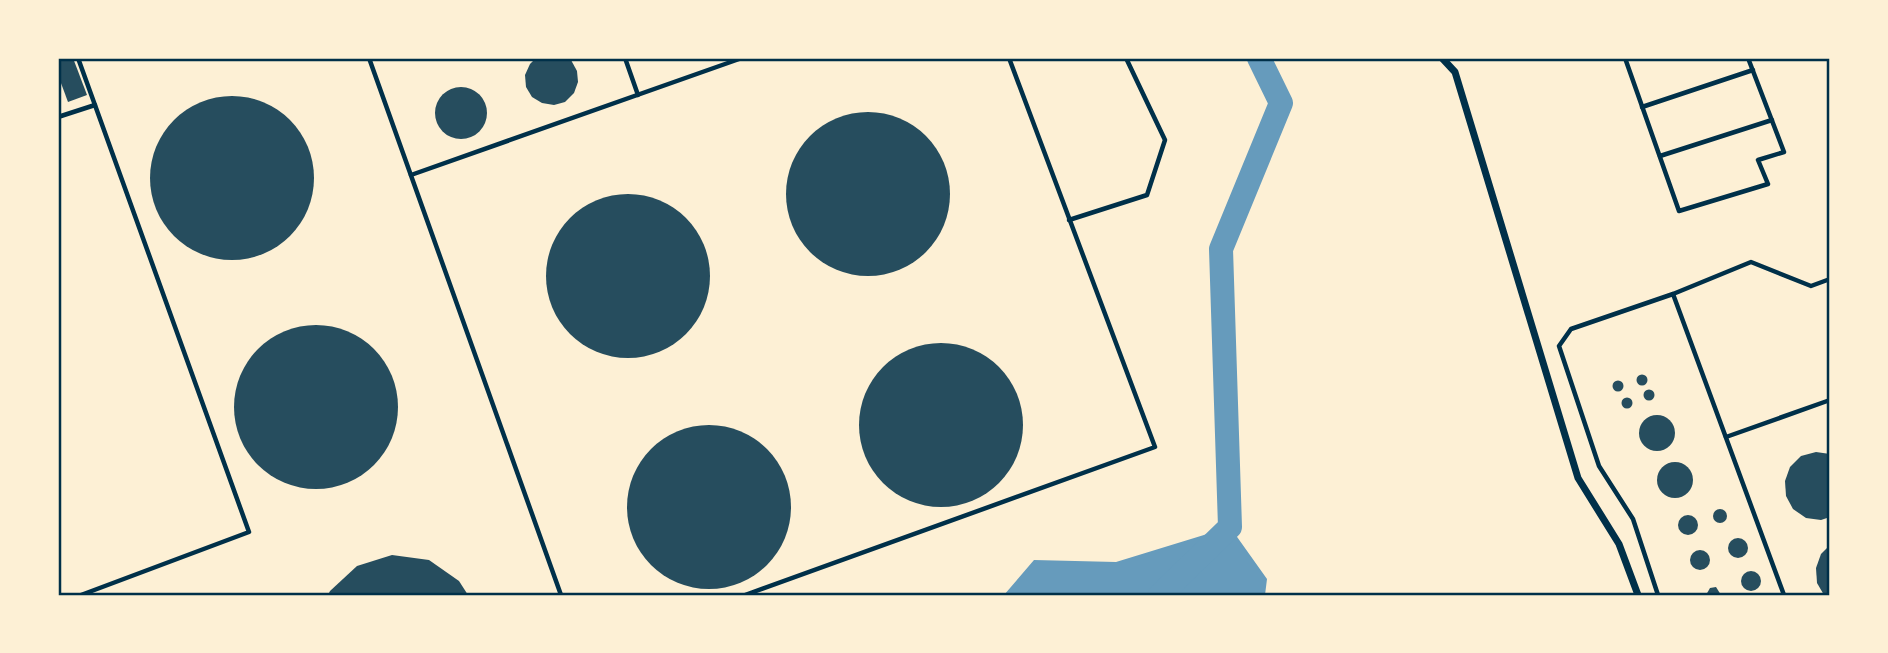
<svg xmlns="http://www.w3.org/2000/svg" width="1888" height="653" viewBox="0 0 1888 653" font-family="Poppins,sans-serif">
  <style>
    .water { fill: #669bbc }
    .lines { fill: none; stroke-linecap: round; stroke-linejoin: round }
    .river { stroke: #669bbc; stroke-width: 24 }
    .building { fill: #264d5e }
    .service { stroke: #003049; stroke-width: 4.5 }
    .minor { stroke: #003049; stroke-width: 7 }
    .neatline { fill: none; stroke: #003049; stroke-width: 2.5 }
  </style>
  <rect width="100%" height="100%" fill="#fdf0d5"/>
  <path class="water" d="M1230 527 1267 579 1265 595H1004L1034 560 1116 562Z"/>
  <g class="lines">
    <path class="river" d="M1160 595 1230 527 1221 249 1281 103 1259 58"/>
  </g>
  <g class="building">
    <path d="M58 58H73L87 95 68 102 58 75Z"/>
    <path d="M536 58H567L571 60 577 71 578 82 574 93 565 102 554 105 542 103 532 97 526 87 525 75 530 64Z"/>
    <circle cx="461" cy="113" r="26"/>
    <circle cx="232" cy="178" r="82"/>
    <circle cx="868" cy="194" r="82"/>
    <circle cx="628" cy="276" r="82"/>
    <circle cx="316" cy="407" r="82"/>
    <circle cx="941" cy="425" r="82"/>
    <circle cx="1642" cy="380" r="5.5"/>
    <circle cx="1618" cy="386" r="5.5"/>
    <circle cx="1649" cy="395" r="5.5"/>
    <circle cx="1627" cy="403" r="5.5"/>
    <circle cx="1657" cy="433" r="18"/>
    <circle cx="709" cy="507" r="82"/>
    <path d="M1816 452 1830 454V517L1821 520 1806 518 1793 509 1786 496 1785 481 1790 467 1801 456Z"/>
    <circle cx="1675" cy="480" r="18"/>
    <circle cx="1720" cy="516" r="7"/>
    <circle cx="1688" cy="525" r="10"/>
    <circle cx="1738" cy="548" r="10"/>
    <path d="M1830 545V595H1824L1817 583 1816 568 1821 554Z"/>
    <circle cx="1700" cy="560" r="10"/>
    <path d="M392 555 429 560 459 581 468 595H328L330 591 357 566Z"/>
    <circle cx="1751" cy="581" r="10"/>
    <path d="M1716 587 1721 595H1706L1710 588Z"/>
  </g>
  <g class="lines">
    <g class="service">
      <path d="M78 58 249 532 81 595"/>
      <path d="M369 58 561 595"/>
      <path d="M625 58 638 95"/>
      <path d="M1625 58 1679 211 1768 184 1758 160 1784 152 1748 58"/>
      <path d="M1642 107 1753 70"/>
      <path d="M58 117 95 105"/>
      <path d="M1660 156 1772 120"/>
      <path d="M411 175 742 58"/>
      <path d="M1069 220 1147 195 1165 140 1126 58"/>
      <path d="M1726 437 1830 400"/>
      <path d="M745 595 1155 447 1009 58"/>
      <path d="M1658 595 1633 519 1599 466 1559 346 1571 329 1673 294"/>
      <path d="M1784 595 1673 294 1751 262 1811 286 1830 279"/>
    </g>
    <path class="minor" d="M1442 58 1455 72 1578 478 1619 544 1638 595"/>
  </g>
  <rect width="1888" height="653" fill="none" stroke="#fdf0d5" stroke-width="119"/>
  <rect x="60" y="60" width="1768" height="534" class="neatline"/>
</svg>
